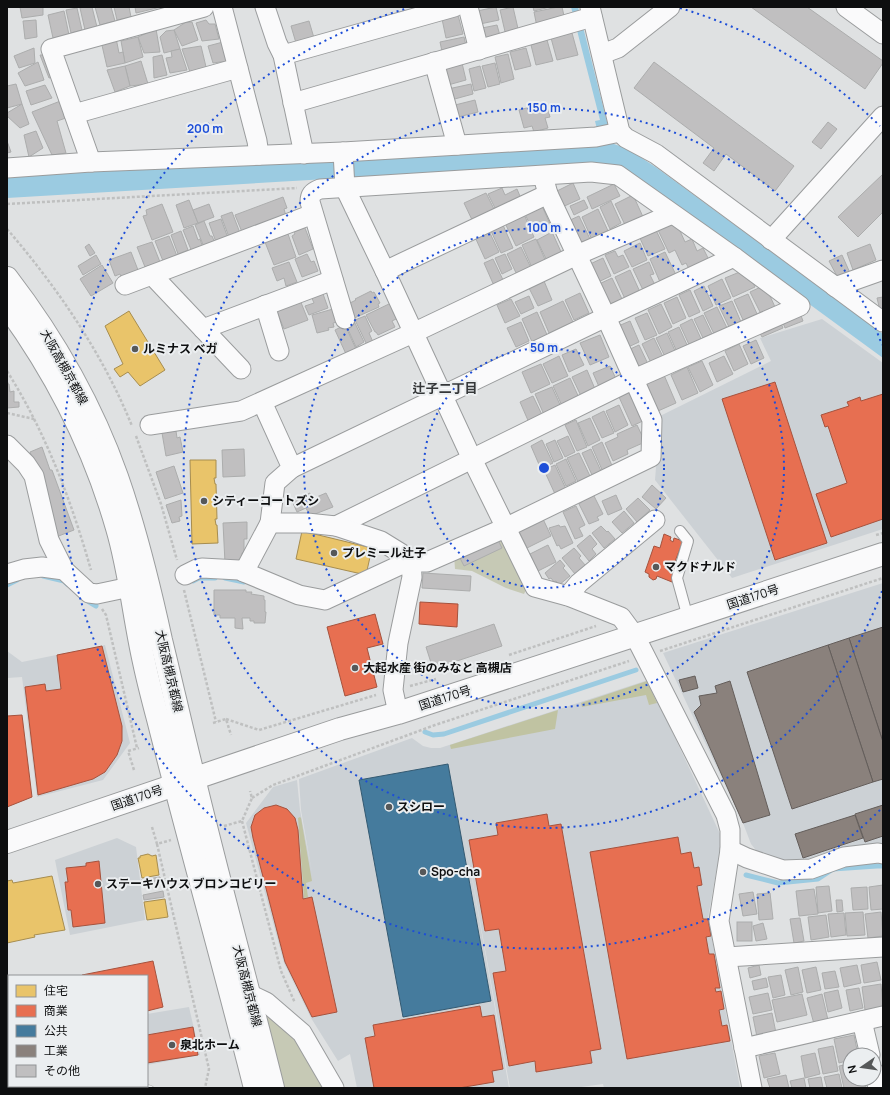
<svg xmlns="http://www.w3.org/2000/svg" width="890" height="1095" viewBox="0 0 890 1095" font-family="Manrope,'Noto Sans JP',sans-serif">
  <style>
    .built { fill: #ccd1d5 }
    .green { fill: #c6c9b5 }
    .forest { fill: #c0c3a2 }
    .water { fill: #9bcbe1 }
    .homes { fill: #e9c46a; stroke: #a78d4f }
    .shops { fill: #e76f51; stroke: #a6523d }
    .public { fill: #457b9d; stroke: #345a72 }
    .industry { fill: #8a817c; stroke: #645e5b }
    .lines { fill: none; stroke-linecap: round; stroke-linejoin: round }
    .stream { stroke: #9bcbe1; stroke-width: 5 }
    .building { fill: #c0bfc0; stroke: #acadad }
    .lane-casing { stroke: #9a9c9d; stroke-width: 12 }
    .street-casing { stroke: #9a9c9d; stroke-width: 21 }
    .primary-casing { stroke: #9a9c9d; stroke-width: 24 }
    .highway-casing { stroke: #9a9c9d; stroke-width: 24 }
    .path { stroke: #bfc0c0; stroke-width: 2.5; stroke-dasharray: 3 2; stroke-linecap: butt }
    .lane { stroke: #fafafb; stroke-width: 10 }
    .street { stroke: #fafafb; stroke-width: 19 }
    .primary { stroke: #fafafb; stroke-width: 22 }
    .highway { stroke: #fafafb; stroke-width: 22 }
    .rail-casing { stroke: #b4b4b4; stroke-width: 4.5 }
    .rail { stroke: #ebeef0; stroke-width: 3; stroke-dasharray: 9; stroke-linecap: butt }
    .ring { fill: none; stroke: #1d4ed8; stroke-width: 2; stroke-dasharray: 2 4 }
    .poi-dot { fill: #565859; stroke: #ebeef0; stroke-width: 1.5 }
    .labels { text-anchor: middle; stroke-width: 4; stroke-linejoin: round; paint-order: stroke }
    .poi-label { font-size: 12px; font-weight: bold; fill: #0d0e0f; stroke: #ebeef0; text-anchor: start }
    .street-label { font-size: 12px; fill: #0d0e0f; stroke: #ebeef0 }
    .neighbourhood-label { font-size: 13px; font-weight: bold; fill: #353739; stroke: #ebeef0 }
    .centre { fill: #1d4ed8; stroke: #ebeef0; stroke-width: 2 }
    .ring-label { font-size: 12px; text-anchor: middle; font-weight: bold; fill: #1d4ed8; stroke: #ebeef0; stroke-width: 4; stroke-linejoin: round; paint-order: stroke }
  </style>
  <rect width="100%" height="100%" fill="#dfe1e2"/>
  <g class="built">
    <path d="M822 319 883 363V529L732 578 655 480 660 416 771 361 760 338Z"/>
    <path d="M883 583V846L864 845 802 864 760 855 751 844 743 823 663 653Z"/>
    <path d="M105 645 130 743 103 780 37 797 22 677 7 678V651L22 662Z"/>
    <path d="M648 680 722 838 708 918 740 1088H604L603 1084 574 1088H510L460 810 509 1088H357L350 1054 338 1061 311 1018 284 963 246 823 273 787 297 780 300 810 312 873 301 810 299 779 412 738 423 746 431 748H440Z"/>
    <path d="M117 838 136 847 145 920 70 935 55 860Z"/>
    <path d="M189 1007 200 1055 147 1065V1014Z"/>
  </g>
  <g class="green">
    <path d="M499 535 526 590 524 594 506 588 472 571 455 569 454 555Z"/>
    <path d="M263 1010 291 1031 328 1088H283Z"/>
  </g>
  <g class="forest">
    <path d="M647 681 657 703 649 705 646 695 582 707 581 703Z"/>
    <path d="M558 710 555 729 451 749 450 745Z"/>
    <path d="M300 817 301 818 312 881 306 883 308 897 304 898 298 818Z"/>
  </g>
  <path class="water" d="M571 7H578L608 126 614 144 628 149 657 168 883 334V358L623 168 609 164 327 179 7 198V177L312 160 600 142 595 121 600 120Z"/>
  <g class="homes">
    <path d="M129 311 165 370 140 386 128 372 120 377 114 369 123 364 105 326Z"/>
    <path d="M190 460H216V478H214L215 484H216L217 519H215L216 525H217L218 543 192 544Z"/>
    <path d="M302 531 372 548 366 575 296 559Z"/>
    <path d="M148 854 152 856 156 855 159 875 142 878 138 858H140V856Z"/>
    <path d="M52 876 65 930 34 935 35 937 7 943V881L12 880 13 883Z"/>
    <path d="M165 899 168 917 147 920 144 902Z"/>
  </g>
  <g class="shops">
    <path d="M775 382 827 543 775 560 722 399Z"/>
    <path d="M883 394V519L831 537 816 494 847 483 828 426 825 427 821 415 849 406 847 402 860 397 861 401Z"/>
    <path d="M664 534 671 537 670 540 673 542 674 538 683 541 674 564 678 565 672 582 657 576 656 579 653 580 649 577V574L645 572 654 546 660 548Z"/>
    <path d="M420 602 458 604 457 627 419 624Z"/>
    <path d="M375 614 383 644 367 648 377 687 345 696 327 627Z"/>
    <path d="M102 646 122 726V741L117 755 105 772 93 779 38 795 25 687 45 684 46 691 61 689 57 655Z"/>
    <path d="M22 715 32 797 7 807V716Z"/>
    <path d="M276 805 287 809 295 818 298 830 303 899 312 897 337 1012 312 1017 285 962 253 838 251 827 255 815 264 808Z"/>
    <path d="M547 814 549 826 561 824 601 1049 590 1051 592 1063 536 1072 535 1061 509 1066 493 973 506 971 499 929 485 931 469 840 498 835 496 823Z"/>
    <path d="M678 837 681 854 691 852 694 868 699 867 702 885 697 886 703 919H708L711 936 706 937 709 954H714L720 988H715L716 992 721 991 724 1009 719 1010 722 1026 727 1025 730 1041 627 1059 590 852Z"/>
    <path d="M99 861 105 923 73 927 71 910H68L65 882H68L66 868 86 866V863Z"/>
    <path d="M153 961 163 1007 147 1011V976H82V975Z"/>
    <path d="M480 1006 482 1017 494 1015 503 1069 492 1071 494 1082 459 1088H374L365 1038 375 1036 373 1025Z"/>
    <path d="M193 1027 198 1055 147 1063V1035Z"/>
  </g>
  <path class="public" d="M448 764 491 1001 403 1017 359 780Z"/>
  <g class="industry">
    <path d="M883 627V742L849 638Z"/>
    <path d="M849 638 883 742V779L873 782 828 645Z"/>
    <path d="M828 645 873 782 792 809 747 672Z"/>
    <path d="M695 676 698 688 683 692 679 680Z"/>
    <path d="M730 681 770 815 743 823 694 712 701 705 699 696 717 693 715 686Z"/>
    <path d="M883 805V836L865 842 855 814Z"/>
    <path d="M855 815 863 838 803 858 795 834Z"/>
  </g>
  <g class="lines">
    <g class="stream">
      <path d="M43 576 64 581 67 584"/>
      <path d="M225 578 244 582"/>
      <path d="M193 581 199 578H215"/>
      <path d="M7 585 17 580"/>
      <path d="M86 600 96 606"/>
      <path d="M425 732 433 735 444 734 636 670"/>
      <path d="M746 875 778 883 818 879 833 869 877 866H883"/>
    </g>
  </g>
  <g class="building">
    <path d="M20 7H43V15L22 18Z"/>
    <path d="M84 7H92L97 27 85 30 80 8Z"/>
    <path d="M95 7H111L115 21 100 25Z"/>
    <path d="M114 7H129L131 17 117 20Z"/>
    <path d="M135 7H161L136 13Z"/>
    <path d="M496 7 499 20 480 24 477 11Z"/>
    <path d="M513 7 519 33 506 36 500 10Z"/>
    <path d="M533 7H550L534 11Z"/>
    <path d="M558 7H562L565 20 537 27 534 12Z"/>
    <path d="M751 7H807L883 61V63L865 89Z"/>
    <path d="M77 8 82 30 71 33 66 10Z"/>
    <path d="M64 11 69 35 53 38 48 15Z"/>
    <path d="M458 15 463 34 446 38 442 19Z"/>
    <path d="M36 20 37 37 25 39 23 21Z"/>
    <path d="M206 20 209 24H215L219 39 202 41 196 23Z"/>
    <path d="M309 21 314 38 296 43 291 26Z"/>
    <path d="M186 22H192L198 40 182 46 174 30Z"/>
    <path d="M497 25 501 39 481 44 477 29Z"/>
    <path d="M156 29 160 52 144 53 138 37Z"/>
    <path d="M174 30 180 49 164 53 160 37 166 31Z"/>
    <path d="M572 33 578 55 557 60 551 38Z"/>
    <path d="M138 37 143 57 125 63 121 41Z"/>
    <path d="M464 37 467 50 443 56 440 42Z"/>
    <path d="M116 38 119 53 123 52 125 63 107 67 101 41Z"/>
    <path d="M547 40 553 61 536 65 531 45Z"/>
    <path d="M223 42 227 61 213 63 208 46Z"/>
    <path d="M201 46 207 71 191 75 182 49Z"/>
    <path d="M34 48 35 63 19 68 14 56Z"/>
    <path d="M526 48 531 66 515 70 510 52Z"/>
    <path d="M180 49 187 70 170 73 166 58 172 57 171 51Z"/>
    <path d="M508 54 514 79 501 83 495 57Z"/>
    <path d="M40 55H46L55 77 49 78Z"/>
    <path d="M162 55 167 75 154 78 153 57Z"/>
    <path d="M141 61 148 84 130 86 125 66Z"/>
    <path d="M38 62 44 80 25 86 18 73Z"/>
    <path d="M654 62 794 166 775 191 726 154 714 171 703 163 714 148 634 88Z"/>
    <path d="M462 63 466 80 448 85 443 68Z"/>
    <path d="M495 63 500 84 488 87 482 66Z"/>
    <path d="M125 66 130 86 115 92 107 70Z"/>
    <path d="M480 66 486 88 474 91 469 69Z"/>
    <path d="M16 84 22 104 7 108V86Z"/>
    <path d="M471 84 473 94 451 100 448 89Z"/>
    <path d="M45 85 52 98 31 105 26 91Z"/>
    <path d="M63 100 69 117 57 121 66 153 52 155 32 112Z"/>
    <path d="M475 100 478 112 454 118 451 106Z"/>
    <path d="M546 103 550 117 545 118 548 128 534 132 532 126 524 128 519 110Z"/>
    <path d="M22 104 29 124 20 128 7 116V113Z"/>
    <path d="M828 122 837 129 821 149 812 142Z"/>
    <path d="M36 131 43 148 29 157 24 135Z"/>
    <path d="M7 141 11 152 7 153Z"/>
    <path d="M883 174V212L858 237 838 217Z"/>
    <path d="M573 183 580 199 560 208 553 193Z"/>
    <path d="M614 184 620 196 592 209 587 197Z"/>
    <path d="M502 188 505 195 517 189 522 201 497 212 488 194Z"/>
    <path d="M486 193 496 213 474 224 464 203Z"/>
    <path d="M633 195 644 219 626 227 615 204Z"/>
    <path d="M283 197 287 208 284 209 286 216 242 232 235 215Z"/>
    <path d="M189 200 198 223 184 228 176 205Z"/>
    <path d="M584 200 588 208 574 215 570 206Z"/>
    <path d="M611 201 621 223 610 229 600 207Z"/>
    <path d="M162 204 173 232 152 240 143 216 147 215 146 210Z"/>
    <path d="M209 204 214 217 198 223 193 210Z"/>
    <path d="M541 204 551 226 534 233 524 212Z"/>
    <path d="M598 209 609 233 592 240 582 217Z"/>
    <path d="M232 212 240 233 229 237 221 216Z"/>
    <path d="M523 212 534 237 516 246 504 221Z"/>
    <path d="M579 216 590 239 578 244 568 221Z"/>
    <path d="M221 219 228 238 216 242 209 223Z"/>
    <path d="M204 221 210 236H212L215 243 204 247 195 225Z"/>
    <path d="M676 222 685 242 692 239 697 251 703 248 709 260 689 269 686 263 682 265 675 250 669 253 658 230Z"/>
    <path d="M503 225 513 248 501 253 491 231Z"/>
    <path d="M193 226 198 240 200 239 203 248 192 252 183 230Z"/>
    <path d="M305 228 313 249 299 255 292 236 295 234 294 232Z"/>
    <path d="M655 228 665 249 648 256 639 236Z"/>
    <path d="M181 231 188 250 178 254 171 235Z"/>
    <path d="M489 231 499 252 485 259 475 237Z"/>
    <path d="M552 232 562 254 547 261 537 240Z"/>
    <path d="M288 234 296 257 274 265 265 242Z"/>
    <path d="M169 236 177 256 163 261 155 241Z"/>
    <path d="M536 239 547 264 533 270 522 245Z"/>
    <path d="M152 242 160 262 145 267 137 247Z"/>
    <path d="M640 243 647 260 632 267 624 251Z"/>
    <path d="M89 244 95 253 90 256 85 247Z"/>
    <path d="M870 244 876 260 853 270 847 253Z"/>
    <path d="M521 247 532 270 518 277 507 254Z"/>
    <path d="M615 251 618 257 623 255 629 267 614 274 605 255Z"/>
    <path d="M131 252 138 270 122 279 120 274 115 276 109 260Z"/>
    <path d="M665 252 676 275 660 282 650 259Z"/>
    <path d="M307 254 311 262 314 261 318 271 302 277 295 259Z"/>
    <path d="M505 254 512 269 502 274 495 258Z"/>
    <path d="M96 255 101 264 83 275 78 266Z"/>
    <path d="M842 255 850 273 838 278 829 261Z"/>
    <path d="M603 258 611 276 596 283 588 265Z"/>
    <path d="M493 259 505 284 495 288 484 263Z"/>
    <path d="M289 262 297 282 286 286 284 278 277 281 272 268Z"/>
    <path d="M649 262 654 274 650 275 655 285 643 290 633 269Z"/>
    <path d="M102 265 113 283 91 296 80 279Z"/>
    <path d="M747 269 755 287 733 297 725 278Z"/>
    <path d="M630 270 640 292 625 299 615 277Z"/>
    <path d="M612 278 622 299 606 306 597 285Z"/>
    <path d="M722 279 731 298 716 305 708 286Z"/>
    <path d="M544 281 552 300 538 306 529 288Z"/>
    <path d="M765 285 775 307 761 314 750 292Z"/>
    <path d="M704 286 713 306 703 311 694 291Z"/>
    <path d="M690 290 700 312 689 317 679 295Z"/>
    <path d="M322 291 328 308 309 315 305 306 314 303 311 296Z"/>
    <path d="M371 291 372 293 374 292 380 303 378 304 379 307 352 319 346 305 356 300 355 299Z"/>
    <path d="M580 293 589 313 574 320 565 300Z"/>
    <path d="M748 294 758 316 744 322 734 300Z"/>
    <path d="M529 296 534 308 521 314 515 302Z"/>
    <path d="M677 297 686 318 673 324 664 303Z"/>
    <path d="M883 297V319H882L877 298Z"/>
    <path d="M511 299 520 316 505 323 497 305Z"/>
    <path d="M300 300 308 320 284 329 276 309Z"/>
    <path d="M563 301 573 322 549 333 540 312Z"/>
    <path d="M732 301 741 322 729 327 719 306Z"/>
    <path d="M391 303 398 318 392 321 395 327 378 335 376 332H375L366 315Z"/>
    <path d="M661 304 672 327 659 334 648 310Z"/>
    <path d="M717 307 728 330 715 336 704 313Z"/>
    <path d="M333 309 337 322 333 323 334 327 328 328 329 330 317 333 312 315Z"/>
    <path d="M537 312 548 337 533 344 522 319Z"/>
    <path d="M647 313 657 335 645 340 635 318Z"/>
    <path d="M800 313 803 321 785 328 781 318Z"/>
    <path d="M703 315 712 334 703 338 694 319Z"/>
    <path d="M365 316 372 331 369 333 373 342 367 345 355 320Z"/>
    <path d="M692 319 703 343 691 349 680 325Z"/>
    <path d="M779 319 783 328 762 337 757 328Z"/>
    <path d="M354 321 364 342 356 347 346 325Z"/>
    <path d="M630 321 639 342 626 348 616 327Z"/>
    <path d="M521 322 529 341 516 347 507 328Z"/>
    <path d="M345 325 356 349 346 354 335 330Z"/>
    <path d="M679 327 688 347 677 352 668 332Z"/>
    <path d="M667 333 677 355 666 359 656 338Z"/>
    <path d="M600 335 609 357 590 365 580 343Z"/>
    <path d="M654 338 665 361 653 367 642 344Z"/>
    <path d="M756 340 764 358 751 364 743 346Z"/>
    <path d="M739 344 748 364 734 371 725 351Z"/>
    <path d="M639 345 648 364 636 369 628 350Z"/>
    <path d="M576 349 584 365 569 372 562 355Z"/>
    <path d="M559 356 568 376 552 383 543 364Z"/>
    <path d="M724 356 733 374 717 382 709 363Z"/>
    <path d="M702 361 713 385 700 392 688 367Z"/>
    <path d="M541 364 550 384 531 393 522 372Z"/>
    <path d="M610 366 617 381 600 389 593 373Z"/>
    <path d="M687 367 698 393 682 400 671 375Z"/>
    <path d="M587 370 595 389 581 396 572 377Z"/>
    <path d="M664 375 676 403 658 411 645 384Z"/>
    <path d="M570 378 580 400 563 408 553 386Z"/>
    <path d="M7 379 8 384H9L10 392 14 391V402H19V407L7 408Z"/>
    <path d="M552 387 562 409 545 417 535 394Z"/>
    <path d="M632 391 645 420 632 426 619 397Z"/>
    <path d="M533 396 544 419 530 425 520 402Z"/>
    <path d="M619 405 628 425 615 432 606 411Z"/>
    <path d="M604 411 614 433 602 438 592 417Z"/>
    <path d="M590 418 600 440 588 446 578 423Z"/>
    <path d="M576 420 587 447 577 451 565 425Z"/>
    <path d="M637 425 645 442 627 450 628 454 613 461 605 443 618 437 617 434Z"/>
    <path d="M176 431 177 438 180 437 183 452 166 456 162 433Z"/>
    <path d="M568 436 575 452 565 457 557 441Z"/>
    <path d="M542 440 553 463 541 469 531 446Z"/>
    <path d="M555 440 563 458 554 462 546 444Z"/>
    <path d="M602 442 613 468 603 472 592 447Z"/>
    <path d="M42 447 50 470H52L74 530 56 537 45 494 30 452Z"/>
    <path d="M244 449 245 476 223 477 222 450Z"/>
    <path d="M591 449 601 471 592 475 582 453Z"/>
    <path d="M579 453 590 476 578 482 567 458Z"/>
    <path d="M566 459 576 481 566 486 556 464Z"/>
    <path d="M555 465 566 489 555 494 544 470Z"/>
    <path d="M174 466 183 493 165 499 156 472Z"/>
    <path d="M652 485 666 498 656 509 642 497Z"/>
    <path d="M310 493 312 499 326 493 333 507 310 516 306 508 297 512 292 501Z"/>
    <path d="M593 494 603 514 597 517 599 520 589 524 579 504 583 501 582 500Z"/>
    <path d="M616 495 622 509 608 515 602 501Z"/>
    <path d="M638 498 650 510 637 522 626 509Z"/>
    <path d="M181 500 182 516 179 517 180 521 172 523 166 505Z"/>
    <path d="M576 506 585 525 579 528 583 536 575 539 563 512Z"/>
    <path d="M624 511 634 523 622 533 612 522Z"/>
    <path d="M543 519 551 536 527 548 518 530Z"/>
    <path d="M247 522V539H244V552L242 553V562L225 563 223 523Z"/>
    <path d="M559 525 560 527 565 526 573 543 561 549 559 545 557 546 549 528Z"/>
    <path d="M601 526 607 532 608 531 615 539 604 548 592 533Z"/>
    <path d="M590 535 597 544 592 549 596 554 589 561 577 546Z"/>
    <path d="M496 536 502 548 464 566 458 554Z"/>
    <path d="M548 545 556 562 538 571 530 554Z"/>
    <path d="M574 548 581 556 579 558 586 566 575 574 562 558Z"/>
    <path d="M560 560 565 566 563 568 570 576 559 585 556 581 554 582 551 578 549 579 545 573Z"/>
    <path d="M423 573 471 576 470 591 422 588Z"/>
    <path d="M214 590H246V592H252L251 594 264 596V600H265V612H266L265 623H254V621H250V618H242L243 629 235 628V618H220V615H214Z"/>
    <path d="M494 624 502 646 433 669 426 647Z"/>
    <path d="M160 877 162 883 142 886 141 880Z"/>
    <path d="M883 885V909L871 910 869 887Z"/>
    <path d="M829 886 832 911 818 913 816 887Z"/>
    <path d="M867 887 868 909 853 910 851 888Z"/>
    <path d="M814 889 818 914 799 916 796 891Z"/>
    <path d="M163 891 164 897 144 900 143 895Z"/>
    <path d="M753 892 757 914 743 916 739 894Z"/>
    <path d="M770 893 773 919 759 920 757 894Z"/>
    <path d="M836 900H842L843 911 837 912Z"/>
    <path d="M863 912 865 935 847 936 845 913Z"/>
    <path d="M881 912 883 936 868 938 865 914Z"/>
    <path d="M844 913 846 935 831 937 828 914Z"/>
    <path d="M826 915 829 937 811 940 808 917Z"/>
    <path d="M800 918 804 941 794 943 790 919Z"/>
    <rect x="737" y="922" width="15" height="19"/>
    <path d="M763 923 767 939 756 941 753 926Z"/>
    <path d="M877 962 881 980 864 983 861 965Z"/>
    <path d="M759 965 761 975 750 978 748 968Z"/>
    <path d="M857 965 861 983 844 987 840 968Z"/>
    <path d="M798 967 803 992 791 995 785 970Z"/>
    <path d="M816 967 821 990 807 993 802 970Z"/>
    <path d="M835 971 839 987 825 989 822 973Z"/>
    <path d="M781 975 785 995 773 998 768 977Z"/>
    <path d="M766 978 768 987 754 990 752 981Z"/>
    <path d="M881 984 883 1007 865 1010 862 987Z"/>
    <path d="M859 988 863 1008 850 1011 846 990Z"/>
    <path d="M838 990 842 1008 828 1012 824 993Z"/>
    <path d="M768 993 772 1010 753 1014 749 997Z"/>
    <path d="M802 994 807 1015 777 1022 772 1000Z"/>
    <path d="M822 994 828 1020 814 1024 807 998Z"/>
    <path d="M772 1013 776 1033 757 1037 753 1017Z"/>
    <path d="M854 1035 858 1055H850V1060L839 1063 834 1039Z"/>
    <path d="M833 1046 838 1071 823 1074 818 1049Z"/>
    <path d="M775 1053 780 1074 764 1078 759 1056Z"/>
    <path d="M815 1053 820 1074 805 1078 801 1056Z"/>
    <path d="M850 1064V1079H864L866 1088H844L839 1066Z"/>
    <rect x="7" y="1066" width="2" height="20"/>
    <path d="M839 1074 842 1088H827L824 1077Z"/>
    <path d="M786 1075 789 1088H770L767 1079Z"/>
    <path d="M821 1077 823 1088H810L808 1079Z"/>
    <path d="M804 1078 806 1088H792L790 1081Z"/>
    <rect x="23" y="1086" width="21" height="2"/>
  </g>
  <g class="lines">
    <defs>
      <path id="lane" d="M680 531 688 541 677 578 688 618"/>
      <g id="street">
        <path d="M222 7 257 141 259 155"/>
        <path d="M265 7 277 43 283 55 304 154"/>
        <path d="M468 7 479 50"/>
        <path d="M590 7 620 132 626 138 656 154 883 322"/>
        <path d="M846 7 883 34"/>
        <path d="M602 54 618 48 670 7"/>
        <path d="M283 55 454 7"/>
        <path d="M434 62 457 145"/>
        <path d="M293 103 592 17"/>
        <path d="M74 114 238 68"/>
        <path d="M343 152 345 188 385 271 472 459 535 587 568 596 621 617 635 636 726 815 730 830V850L719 921 752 1088"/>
        <path d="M91 162 51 49 204 7"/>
        <path d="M7 168 91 162 343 152 596 137 620 132"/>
        <path d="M771 240 883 116"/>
        <path d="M385 271 548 194"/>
        <path d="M152 275 241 369"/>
        <path d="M125 285 313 214"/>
        <path d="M835 287 883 270"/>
        <path d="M265 305 279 351"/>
        <path d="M203 329 333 280"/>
        <path d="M262 402 292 468 275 483 270 523"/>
        <path d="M150 425 241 411 413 333 577 255 672 214"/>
        <path d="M7 445 26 464 34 476 49 540 64 570"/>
        <path d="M292 468 606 317 734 257"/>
        <path d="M336 526 634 379 800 306 734 257 618 175 591 172 320 189C312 192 310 195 310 202L345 319"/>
        <path d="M244 572 270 523H307L336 526 381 541 415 562H427L505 528 651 457 652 420 606 317 548 194 543 176"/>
        <path d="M7 574 24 569 42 567 64 570 89 593 97 594 130 587"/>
        <path d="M185 575 197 569 202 568 239 570 299 595 325 600 411 560 412 577 398 643 393 690 398 713"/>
        <path d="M568 596 579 583 655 520"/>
        <path d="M730 850 747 858 783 870 811 869 844 857 878 853 883 854"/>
        <path d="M727 957 883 947"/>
        <path d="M249 994 266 1002 302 1033 334 1088"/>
        <path d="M862 1021 870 1055"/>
        <path d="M744 1048 883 1016"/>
        <path d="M7 1055H9"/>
        <path d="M874 1072 878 1088"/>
        <path d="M90 1086 95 1088"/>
      </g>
      <g id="primary">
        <path d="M7 278C53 338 92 406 117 477 136 531 149 585 161 640 172 685 182 730 193 774 218 879 247 983 273 1088"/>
        <path d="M7 306C56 373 94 448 117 528 130 572 134 618 144 662 148 681 153 700 158 719 189 842 224 965 255 1088"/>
      </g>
      <path id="highway" d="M7 842 340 729 398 713 883 554"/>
    </defs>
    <use href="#lane" class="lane-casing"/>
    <use href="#street" class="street-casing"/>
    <use href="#primary" class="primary-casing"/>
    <use href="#highway" class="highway-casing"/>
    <g class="path">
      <path d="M7 204 297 188"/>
      <path d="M7 229C57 287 103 354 132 426"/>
      <path d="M7 371C46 433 71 500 91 570"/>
      <path d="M7 413 34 419"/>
      <path d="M136 436 161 504 177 560"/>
      <path d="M876 535 883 533"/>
      <path d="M184 590 216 722"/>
      <path d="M102 609 106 615 137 748"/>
      <path d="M660 651 883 578"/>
      <path d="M509 655 596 626"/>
      <path d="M410 686 436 679"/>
      <path d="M226 719 259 730 376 695"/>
      <path d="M213 723 226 719 231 735"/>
      <path d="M134 770 128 751 139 748"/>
      <path d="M252 798 273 785 435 725 629 661"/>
      <path d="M242 821 281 971 295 1003"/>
      <path d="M224 826 242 821 252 798 250 791"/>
      <path d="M152 827 157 844 171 840"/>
      <path d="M157 844 209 1069 205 1088"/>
    </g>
    <use href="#lane" class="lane"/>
    <use href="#street" class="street"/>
    <use href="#primary" class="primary"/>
    <use href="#highway" class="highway"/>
    <defs>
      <g id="rail">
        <path d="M7 1034 9 1035"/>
        <path d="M7 1043 9 1044"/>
        <path d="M120 1086 125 1088"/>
        <path d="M147 1086 152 1088"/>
      </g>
    </defs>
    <use href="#rail" class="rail-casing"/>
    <use href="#rail" class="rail"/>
  </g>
  <g class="ring">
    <circle cx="544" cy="468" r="120"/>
    <circle cx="544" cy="468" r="240"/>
    <path d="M882 591A360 360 0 1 1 882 345"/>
    <path d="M880 810A480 480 0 1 1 408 8M680 8A480 480 0 0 1 880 126"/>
  </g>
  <g class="poi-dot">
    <circle cx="135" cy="349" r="4"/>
    <circle cx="204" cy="501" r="4"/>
    <circle cx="334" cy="553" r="4"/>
    <circle cx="656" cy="567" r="4"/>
    <circle cx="355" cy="668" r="4"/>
    <circle cx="389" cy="807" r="4"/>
    <circle cx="423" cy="872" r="4"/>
    <circle cx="98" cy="884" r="4"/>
    <circle cx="172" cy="1045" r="4"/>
  </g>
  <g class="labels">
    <g class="poi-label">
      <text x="143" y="353">ルミナス ベガ</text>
      <text x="212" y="505">シティーコートズシ</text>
      <text x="342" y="557">プレミール辻子</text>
      <text x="664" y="571">マクドナルド</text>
      <text x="363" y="672">大起水産 街のみなと 高槻店</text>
      <text x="397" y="811">スシロー</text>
      <text x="431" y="876">Spo-cha</text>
      <text x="106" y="888">ステーキハウス ブロンコビリー</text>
      <text x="180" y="1049">泉北ホーム</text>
    </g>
    <g class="street-label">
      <text transform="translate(64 367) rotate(61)" y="4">大阪高槻京都線</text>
      <text transform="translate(753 597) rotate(-18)" y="4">国道170号</text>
      <text transform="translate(169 671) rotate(77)" y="4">大阪高槻京都線</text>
      <text transform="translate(445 698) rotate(-18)" y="4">国道170号</text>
      <text transform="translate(137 798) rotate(-19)" y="4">国道170号</text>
      <text transform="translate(247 986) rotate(76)" y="4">大阪高槻京都線</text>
    </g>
    <g class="neighbourhood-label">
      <text x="445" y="393">辻子二丁目</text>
    </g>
  </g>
  <circle cx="544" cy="468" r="6" class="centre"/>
  <g class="ring-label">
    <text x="544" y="112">150 m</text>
    <text x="205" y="133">200 m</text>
    <text x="544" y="232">100 m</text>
    <text x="544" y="352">50 m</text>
  </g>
  <rect width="890" height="1095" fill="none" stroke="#0d0e0f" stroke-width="16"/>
  <rect x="8" y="975" width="140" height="112" fill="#ebeef0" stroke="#929496"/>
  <rect x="16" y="985" width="20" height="12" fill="#e9c46a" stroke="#929496"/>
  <text x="44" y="995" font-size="12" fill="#0d0e0f">住宅</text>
  <rect x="16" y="1005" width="20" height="12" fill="#e76f51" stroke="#929496"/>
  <text x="44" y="1015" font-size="12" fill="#0d0e0f">商業</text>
  <rect x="16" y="1025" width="20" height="12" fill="#457b9d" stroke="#929496"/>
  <text x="44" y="1035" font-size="12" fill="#0d0e0f">公共</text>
  <rect x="16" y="1045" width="20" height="12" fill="#8a817c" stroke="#929496"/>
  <text x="44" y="1055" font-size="12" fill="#0d0e0f">工業</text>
  <rect x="16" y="1065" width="20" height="12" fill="#c0bfc0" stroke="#929496"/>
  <text x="44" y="1075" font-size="12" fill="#0d0e0f">その他</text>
  <g transform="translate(862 1067) rotate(257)"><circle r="19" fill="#ebeef0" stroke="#929496"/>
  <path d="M0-3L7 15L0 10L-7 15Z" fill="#565859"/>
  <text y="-6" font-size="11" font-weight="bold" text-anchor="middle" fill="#0d0e0f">N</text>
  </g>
</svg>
